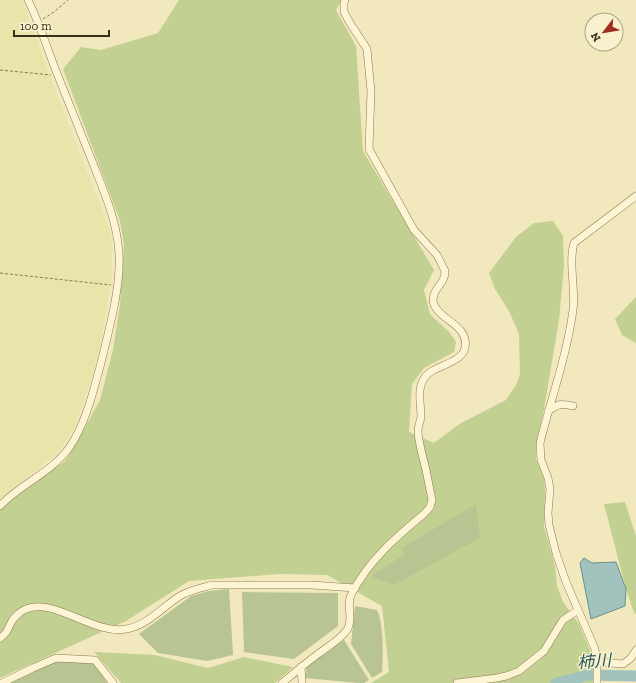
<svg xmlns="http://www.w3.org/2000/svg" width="636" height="683" viewBox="0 0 636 683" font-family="'Zilla Slab','Noto Sans JP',serif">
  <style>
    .farmland { fill: #e8e5ab }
    .green { fill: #c2d091 }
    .cemetery { fill: #b8c491 }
    .water { fill: #a2c3bd; stroke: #68918c }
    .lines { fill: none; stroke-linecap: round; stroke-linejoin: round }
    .river { stroke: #a2c3bd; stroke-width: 11 }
    .minor-casing { stroke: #8b7855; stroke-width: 8 }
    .path { stroke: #8b7855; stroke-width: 1; stroke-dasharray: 3 2; stroke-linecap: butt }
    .minor { stroke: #fcf4d2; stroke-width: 7 }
    .labels { text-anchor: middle; stroke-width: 3; stroke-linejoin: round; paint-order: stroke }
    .water-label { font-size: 17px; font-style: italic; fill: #29585b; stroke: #f8f1ce }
  </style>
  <rect width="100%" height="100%" fill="#f2e8be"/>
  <path class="farmland" d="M0 0H22L52 81 104 215 111 234 112 253V273L103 333 95 368 75 426 59 452 0 499Z"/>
  <g class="green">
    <path d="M179 0H342L336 10 356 46 363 151 434 270 424 290 430 314 450 333 456 342 454 352 424 368 412 384 409 432 434 443 461 423 506 400 516 385 520 374 519 334 509 311 495 289 489 273 516 237 534 223 553 221 563 236 564 266 559 320 544 409 536 446V459L544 479 545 490 544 527 555 566 557 586 563 602 579 624 592 655 594 665 593 683H371L389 672 382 606 327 575 280 574 189 581 126 621 0 678V511L3 507 21 493 65 461 77 442 100 400 113 350 120 304 124 245 120 221 63 69 81 47 101 50 158 33Z"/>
    <path d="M636 297V343L622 335 615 319Z"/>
    <path d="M625 502 636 536V614L634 613 626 589 604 504Z"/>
    <path d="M94 652 155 655 208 668 244 657 293 667 275 683H121Z"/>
  </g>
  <g class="cemetery">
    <path d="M476 504 480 538 394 585 371 576 405 554 402 548Z"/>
    <path d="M229 589 233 655 207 661 158 653 139 634 191 596 209 591Z"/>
    <path d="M242 592 338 593V626L294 659 244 652Z"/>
    <path d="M355 606 377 610C384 625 383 655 382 672L372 678 351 644Z"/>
    <path d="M344 640 369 680 364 683H358L305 678 307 666Z"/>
    <path d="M56 660 94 662 107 683H9Z"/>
  </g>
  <path class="water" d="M584 558 592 563 616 562 626 589 625 606 591 619 580 563Z"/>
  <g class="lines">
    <path class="river" d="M556 683 589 675 636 676"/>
    <defs>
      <g id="minor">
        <path d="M548 411C558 404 561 403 573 406"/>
        <path d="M0 506C20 484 51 473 69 448 86 423 93 392 101 363 109 329 121 288 119 253 117 222 105 194 94 166 82 136 70 106 58 76 48 51 40 24 28 0"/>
        <path d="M0 638C9 632 7 629 12 621 14 617 21 611 26 609 53 597 94 635 126 629 147 626 162 607 180 596 190 590 201 588 212 585H312L355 588"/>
        <path d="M597 662 623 664 631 658 636 650"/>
        <path d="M301 667 302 683"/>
        <path d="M2 683 33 668 56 658 95 660 113 683"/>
        <path d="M282 683C294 673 306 663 318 654 327 647 340 640 347 630 354 620 346 606 351 595 368 561 396 537 425 513L430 507 432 500C430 490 428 480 426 470 423 457 419 445 418 432 418 427 420 422 421 417 421 401 415 385 429 373 439 365 462 362 465 348 470 323 433 319 433 299 434 290 439 287 443 280 444 278 445 274 445 271L437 255 414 230 369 149 371 91 367 49 350 23 344 12V2L345 0"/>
        <path d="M457 683 497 678 506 676 519 671 544 651 563 620 578 610"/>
        <path d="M597 683V662L595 649 566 582 556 553 549 525 548 513 550 489 548 478 541 460 540 443C551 399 567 355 573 310 576 289 568 262 574 243L636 196"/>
      </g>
    </defs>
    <use href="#minor" class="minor-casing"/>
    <g class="path">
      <path d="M43 19 54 12 68 0"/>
      <path d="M0 70 51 75"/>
      <path d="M0 273 111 285"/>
    </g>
    <use href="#minor" class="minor"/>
  </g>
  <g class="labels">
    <g class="water-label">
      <text transform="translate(594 661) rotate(-4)" y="6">柿川</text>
    </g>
  </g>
  <g transform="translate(604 32) rotate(239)"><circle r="19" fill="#f8f1ce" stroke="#aca386"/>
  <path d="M0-3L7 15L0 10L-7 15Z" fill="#a02e20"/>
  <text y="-6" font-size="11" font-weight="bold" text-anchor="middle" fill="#392d1b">N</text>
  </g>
  <path d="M14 30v6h95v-6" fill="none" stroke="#392d1b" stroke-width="2"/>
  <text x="20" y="30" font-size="12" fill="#392d1b" stroke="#f8f1ce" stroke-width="3" paint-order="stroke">100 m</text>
</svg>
